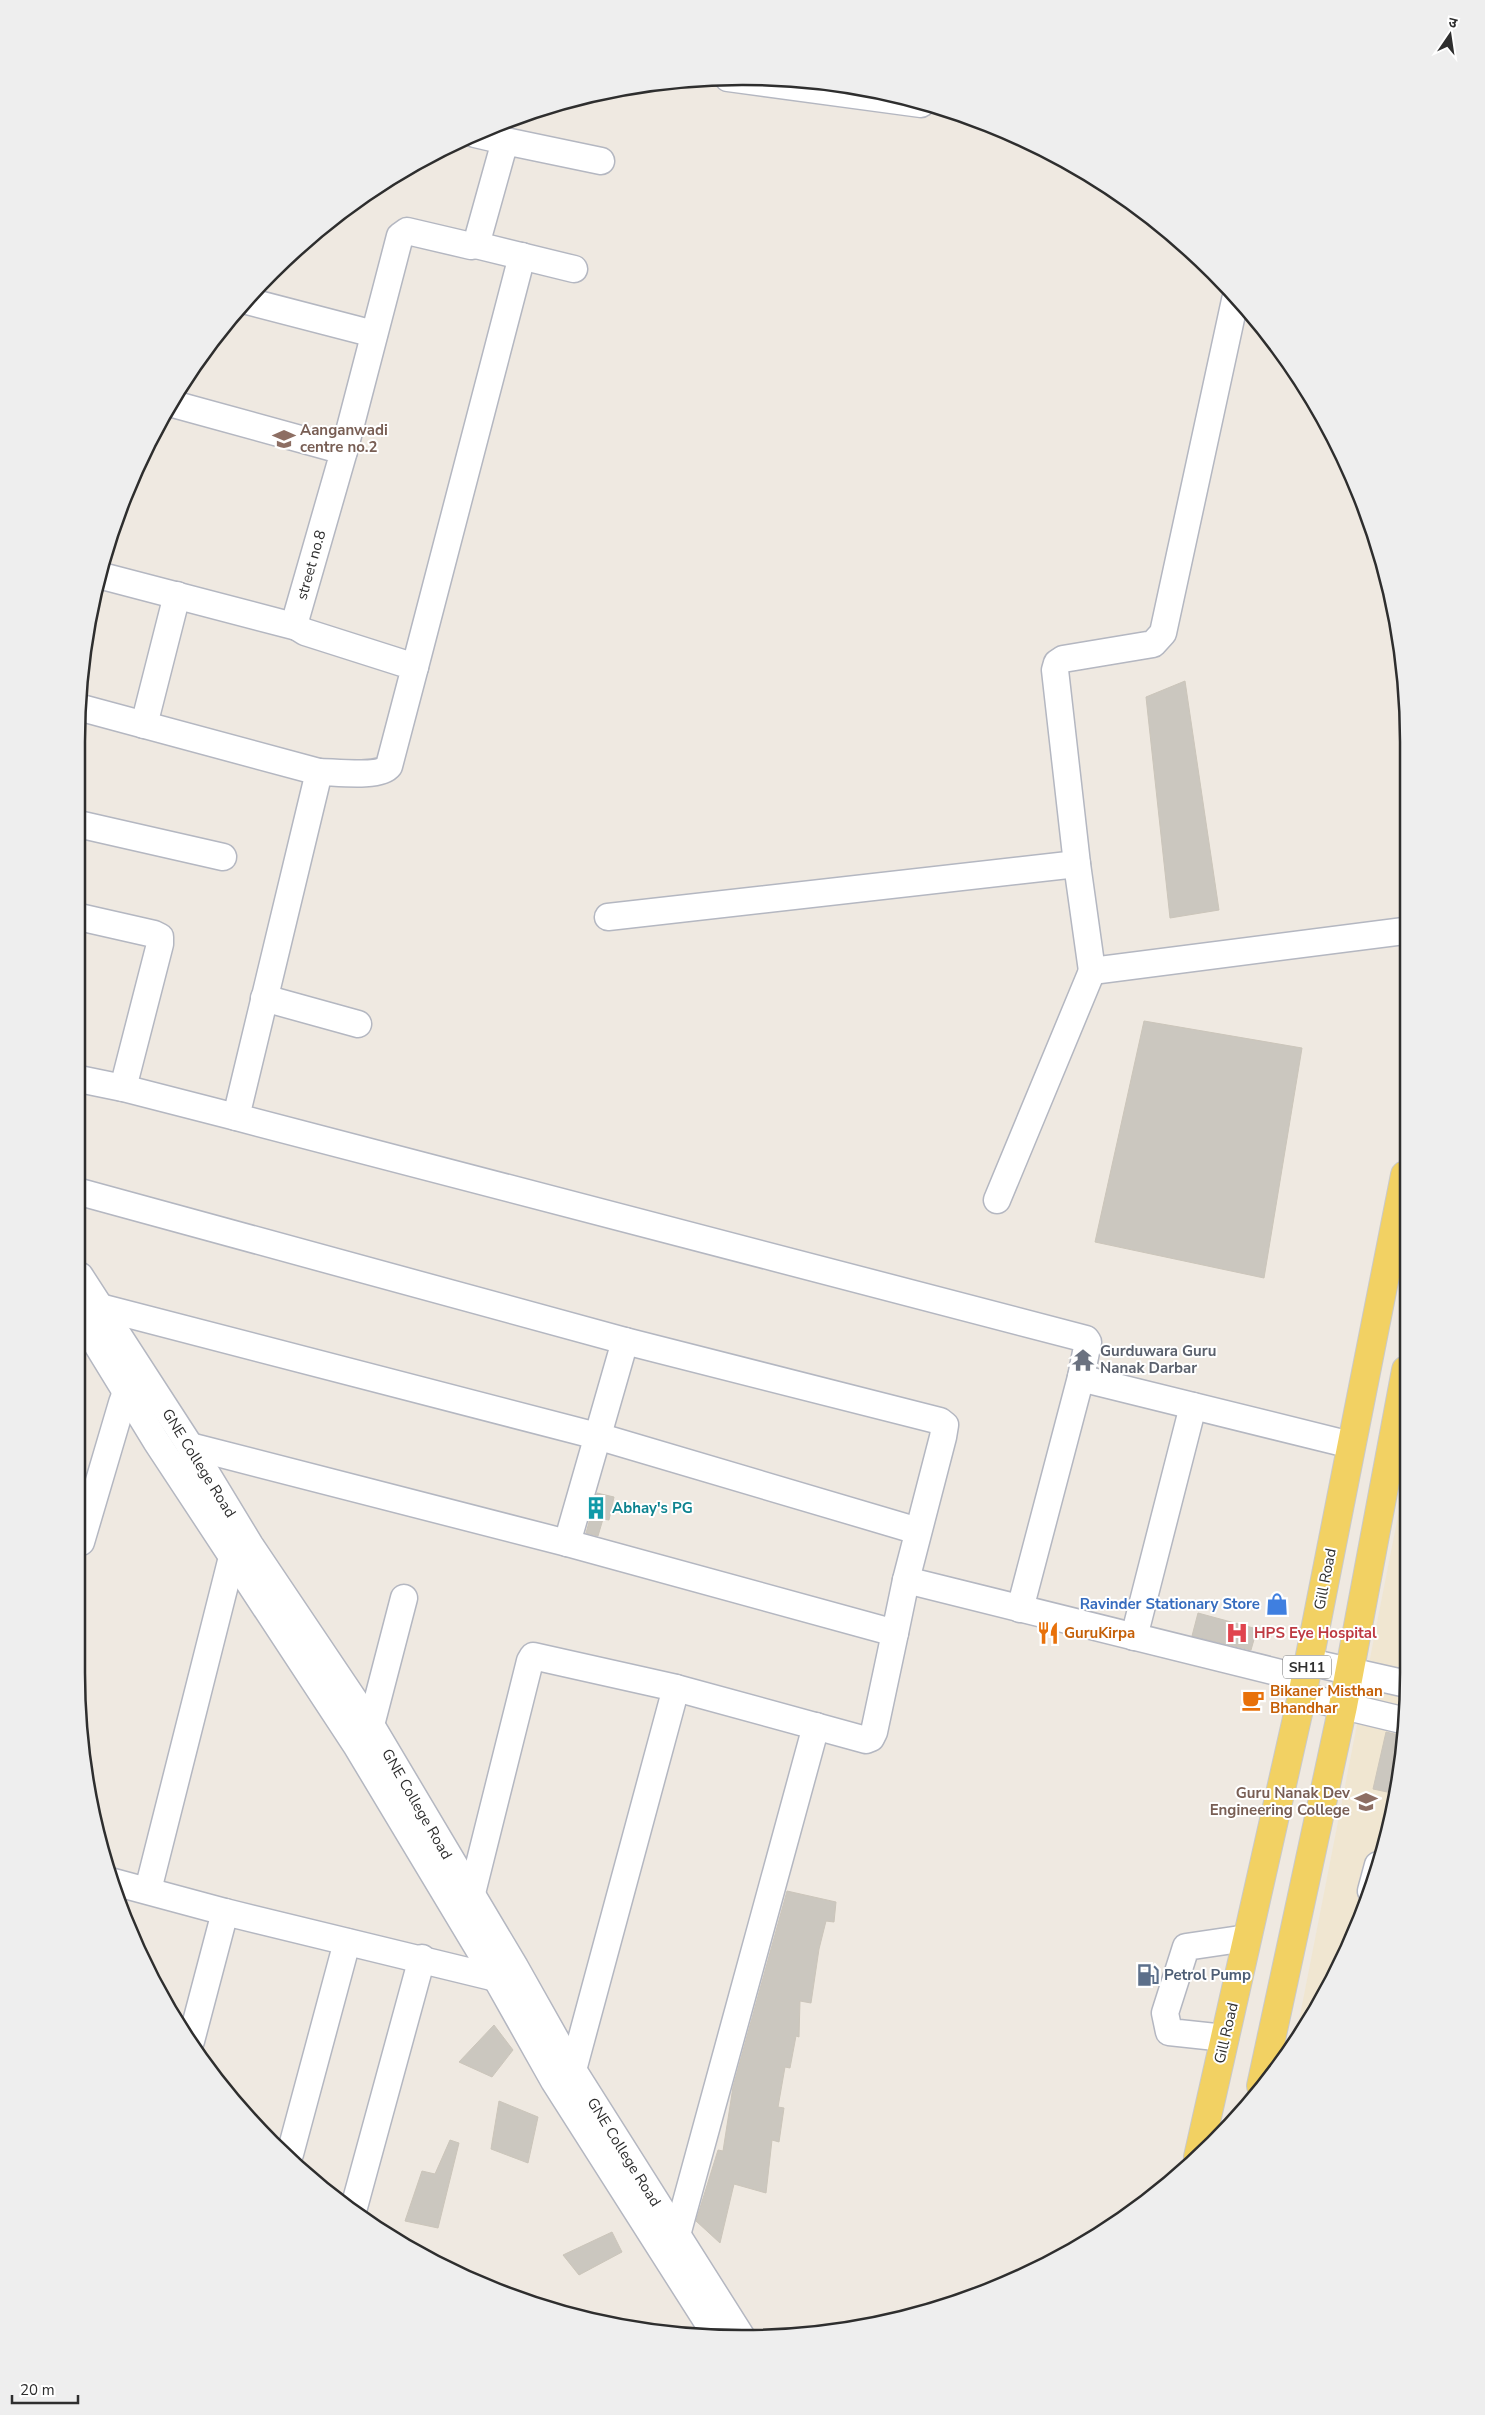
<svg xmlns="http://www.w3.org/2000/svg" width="1485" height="2415" viewBox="0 0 1485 2415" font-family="'Nunito Sans','Noto Sans Devanagari',sans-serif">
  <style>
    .education { fill: #f0e6d1 }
    .building { fill: #cbc7bf; stroke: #cbc5ba }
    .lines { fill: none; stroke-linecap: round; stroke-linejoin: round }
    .minor-casing { stroke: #b4b7c1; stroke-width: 29 }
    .major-casing { stroke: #c9c9c9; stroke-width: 30 }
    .minor { stroke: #fff; stroke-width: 26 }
    .major { stroke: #f2d163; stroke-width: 28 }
    .labels { text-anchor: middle; stroke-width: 4; stroke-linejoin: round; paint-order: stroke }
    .shield { fill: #fff; stroke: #6d6d6d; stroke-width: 1 }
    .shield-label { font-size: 14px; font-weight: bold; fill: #2e2e2e }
    .education-label { font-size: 15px; font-weight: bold; fill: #785e54; stroke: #fff; text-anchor: start }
    .street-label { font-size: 15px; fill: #2e2e2e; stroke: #fff }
    .worship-label { font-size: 15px; font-weight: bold; fill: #5b616d; stroke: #fff; text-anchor: start }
    .culture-label { font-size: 15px; font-weight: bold; fill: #0d838f; stroke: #fff; text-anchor: start }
    .shop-label { font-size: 15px; font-weight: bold; fill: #366cbe; stroke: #fff; text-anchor: end }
    .food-label { font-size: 15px; font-weight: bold; fill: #c56008; stroke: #fff; text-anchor: start }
    .health-label { font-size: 15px; font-weight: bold; fill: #be3a42; stroke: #fff; text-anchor: start }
    .service-label { font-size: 15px; font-weight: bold; fill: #4e5e75; stroke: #fff; text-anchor: start }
    .rim { fill: none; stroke: #2e2e2e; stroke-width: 2.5 }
  </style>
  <rect width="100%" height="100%" fill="#efe9e1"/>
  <path class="education" d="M1406 1475 1407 1716 1373 1887 1294 2046Z"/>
  <g class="building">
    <path d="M1185 681 1219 910 1170 918 1146 697Z"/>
    <path d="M1144 1021 1302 1048 1264 1278 1095 1242Z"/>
    <path d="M597 1493 614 1497 609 1520 603 1519 598 1536 586 1533Z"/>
    <path d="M1198 1613 1257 1629 1251 1650 1192 1636Z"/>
    <path d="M1386 1732 1403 1736 1392 1793 1373 1789Z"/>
    <path d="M787 1891 836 1902 834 1922 826 1921 819 1949 811 2003 800 2001 799 2037 796 2036 790 2068 785 2067 778 2107 784 2108 779 2142 772 2140 766 2193 734 2184 720 2243 696 2221 718 2150 723 2151 733 2087Z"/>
    <path d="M494 2025 513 2050 492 2077 459 2062Z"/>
    <path d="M499 2101 538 2117 528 2163 491 2149Z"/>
    <path d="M450 2140 459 2143 438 2228 405 2221 422 2171 435 2174Z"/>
    <path d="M612 2232 622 2252 579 2275 563 2255Z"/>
  </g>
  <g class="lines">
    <defs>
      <g id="minor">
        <path d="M728 78 921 104"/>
        <path d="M475 134 505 141"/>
        <path d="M476 245 574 269"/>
        <path d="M1235 300 1163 633 1153 644 1063 659 1057 663 1055 670 1077 864 1092 971 1404 931"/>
        <path d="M247 301 374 334"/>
        <path d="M173 404 344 451 296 618 297 627 305 632 415 667 389 766C380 778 334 772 319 772L236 1117 1086 1339 1088 1342 1081 1377 1088 1380 1351 1445"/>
        <path d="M344 451 400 236 407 231 471 246 476 245 505 141 601 161"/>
        <path d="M102 576 297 627"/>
        <path d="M415 667 522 256"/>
        <path d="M78 707 319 772"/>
        <path d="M144 725 177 595"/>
        <path d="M78 824 223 857"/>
        <path d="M79 917 154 934 160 937V944L123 1088"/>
        <path d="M608 917 1077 864"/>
        <path d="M264 998 358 1024"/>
        <path d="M79 1079 123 1088 236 1117"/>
        <path d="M80 1192 625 1341 940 1421 945 1425 943 1437 906 1580 1305 1679"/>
        <path d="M997 1200 1092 971"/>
        <path d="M80 1276 190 1446 250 1545 371 1725 515 1967 573 2070 743 2339"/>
        <path d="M100 1307 597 1436 918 1531"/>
        <path d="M80 1317 156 1441 356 1745 496 1978 554 2081 717 2337"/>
        <path d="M190 1446 567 1543 895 1633 906 1580"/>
        <path d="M81 1542 122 1403 126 1392 135 1384"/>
        <path d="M567 1543 625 1341"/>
        <path d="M1020 1609 1081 1377"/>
        <path d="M1134 1637 1193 1406"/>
        <path d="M1309 1662 1407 1684"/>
        <path d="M1302 1696 1406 1721"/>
        <path d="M371 1725 404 1598"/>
        <path d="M110 1881 225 1912 496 1978"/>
        <path d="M148 1890 232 1557"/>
        <path d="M1371 1891 1378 1865"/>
        <path d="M471 1897 530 1661 533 1656 676 1688 866 1740 871 1738 874 1732 895 1633"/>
        <path d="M1225 2038 1169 2032 1165 2013 1186 1947 1247 1938"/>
        <path d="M191 2041 225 1912"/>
        <path d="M573 2070 676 1688"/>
        <path d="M290 2154 347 1942"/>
        <path d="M353 2211 422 1958"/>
        <path d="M677 2235 816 1726"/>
      </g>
      <g id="major">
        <path d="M1261 2086 1343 1706 1406 1370"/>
        <path d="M1198 2157 1302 1696 1405 1175"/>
      </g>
    </defs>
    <use href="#minor" class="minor-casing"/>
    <use href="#major" class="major-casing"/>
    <use href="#minor" class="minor"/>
    <use href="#major" class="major"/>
  </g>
  <defs>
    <symbol id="school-bare" viewBox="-9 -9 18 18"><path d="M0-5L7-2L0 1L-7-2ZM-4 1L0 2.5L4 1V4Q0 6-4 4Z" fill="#8d6e63" stroke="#fff" stroke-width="2.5" paint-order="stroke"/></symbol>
    <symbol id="temple-bare" viewBox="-9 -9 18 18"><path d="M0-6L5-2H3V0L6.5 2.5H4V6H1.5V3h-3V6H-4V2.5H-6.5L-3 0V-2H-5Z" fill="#6b7280" stroke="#fff" stroke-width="2.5" paint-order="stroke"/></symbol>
    <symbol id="building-bare" viewBox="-9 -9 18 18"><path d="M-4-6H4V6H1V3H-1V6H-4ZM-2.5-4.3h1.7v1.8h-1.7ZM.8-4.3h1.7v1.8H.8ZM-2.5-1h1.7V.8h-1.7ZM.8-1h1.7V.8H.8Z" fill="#0f9aa8" stroke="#fff" stroke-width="2.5" paint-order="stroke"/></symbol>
    <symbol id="shop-bare" viewBox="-9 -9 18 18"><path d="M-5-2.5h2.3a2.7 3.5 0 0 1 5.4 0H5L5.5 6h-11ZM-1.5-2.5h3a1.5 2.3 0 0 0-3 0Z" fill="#3f7fe0" stroke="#fff" stroke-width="2.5" paint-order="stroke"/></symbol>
    <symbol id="restaurant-bare" viewBox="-9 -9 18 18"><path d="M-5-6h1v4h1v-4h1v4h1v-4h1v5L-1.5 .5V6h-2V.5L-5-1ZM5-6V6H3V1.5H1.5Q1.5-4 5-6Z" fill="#e8710a" stroke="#fff" stroke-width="2.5" paint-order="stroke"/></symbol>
    <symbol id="hospital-bare" viewBox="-9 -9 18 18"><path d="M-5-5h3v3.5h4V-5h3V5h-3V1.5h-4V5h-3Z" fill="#e0444e" stroke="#fff" stroke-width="2.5" paint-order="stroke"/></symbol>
    <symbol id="cafe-bare" viewBox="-9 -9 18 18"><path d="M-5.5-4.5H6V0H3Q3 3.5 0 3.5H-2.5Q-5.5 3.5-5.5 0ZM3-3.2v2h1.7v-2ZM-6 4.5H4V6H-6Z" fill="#e8710a" stroke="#fff" stroke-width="2.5" paint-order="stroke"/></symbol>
    <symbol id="university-bare" viewBox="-9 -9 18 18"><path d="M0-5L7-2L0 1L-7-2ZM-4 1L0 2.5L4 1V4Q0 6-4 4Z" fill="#8d6e63" stroke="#fff" stroke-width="2.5" paint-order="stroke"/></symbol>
    <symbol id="fuel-bare" viewBox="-9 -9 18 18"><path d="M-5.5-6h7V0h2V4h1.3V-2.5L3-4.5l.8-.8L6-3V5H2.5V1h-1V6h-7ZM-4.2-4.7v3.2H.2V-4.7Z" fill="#5c6f8a" stroke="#fff" stroke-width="2.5" paint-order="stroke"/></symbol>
  </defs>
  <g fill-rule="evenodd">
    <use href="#school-bare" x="268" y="423" width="32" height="32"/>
    <use href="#temple-bare" x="1067" y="1344" width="32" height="32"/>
    <use href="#building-bare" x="580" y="1492" width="32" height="32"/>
    <use href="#shop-bare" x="1261" y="1588" width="32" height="32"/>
    <use href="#restaurant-bare" x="1032" y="1617" width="32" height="32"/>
    <use href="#hospital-bare" x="1221" y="1617" width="32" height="32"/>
    <use href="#cafe-bare" x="1237" y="1684" width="32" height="32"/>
    <use href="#university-bare" x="1350" y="1786" width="32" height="32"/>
    <use href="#fuel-bare" x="1132" y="1959" width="32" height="32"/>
  </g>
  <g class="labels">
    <rect class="shield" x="1283" y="1655.5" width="48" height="23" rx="4"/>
    <g class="shield-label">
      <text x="1307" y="1672">SH11</text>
    </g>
    <g class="education-label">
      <text x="300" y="435">Aanganwadi<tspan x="300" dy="17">centre no.2</tspan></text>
      <text x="1350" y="1798" text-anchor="end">Guru Nanak Dev<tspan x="1350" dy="17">Engineering College</tspan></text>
    </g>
    <g class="street-label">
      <text transform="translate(311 565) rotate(-74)" y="5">street no.8</text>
      <text transform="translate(199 1463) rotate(58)" y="5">GNE College Road</text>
      <text transform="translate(1325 1579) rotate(-79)" y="5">Gill Road</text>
      <text transform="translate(417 1804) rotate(60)" y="5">GNE College Road</text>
      <text transform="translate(1226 2033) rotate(-77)" y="5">Gill Road</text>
      <text transform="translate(624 2152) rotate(58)" y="5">GNE College Road</text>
    </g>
    <g class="worship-label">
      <text x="1100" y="1356">Gurduwara Guru<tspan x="1100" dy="17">Nanak Darbar</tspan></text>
    </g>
    <g class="culture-label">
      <text x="612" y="1513">Abhay's PG</text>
    </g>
    <g class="shop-label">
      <text x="1260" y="1609">Ravinder Stationary Store</text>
    </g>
    <g class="food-label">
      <text x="1064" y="1638">GuruKirpa</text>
      <text x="1270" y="1696">Bikaner Misthan<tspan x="1270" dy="17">Bhandhar</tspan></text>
    </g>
    <g class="health-label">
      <text x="1254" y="1638">HPS Eye Hospital</text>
    </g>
    <g class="service-label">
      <text x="1164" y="1980">Petrol Pump</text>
    </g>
  </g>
  <path d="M0 0H1485V2415H0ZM742 85H743A657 657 0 0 1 1400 742V1673A657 657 0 0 1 743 2330H742A657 657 0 0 1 85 1673V742A657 657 0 0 1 742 85Z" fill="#eee" fill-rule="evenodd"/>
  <path class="rim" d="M742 85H743A657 657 0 0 1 1400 742V1673A657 657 0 0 1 743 2330H742A657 657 0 0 1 85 1673V742A657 657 0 0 1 742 85Z"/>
  <g transform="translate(1450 35) rotate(13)" stroke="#ffffff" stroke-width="4" paint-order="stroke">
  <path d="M0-4L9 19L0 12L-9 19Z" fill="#2e2e2e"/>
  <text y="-8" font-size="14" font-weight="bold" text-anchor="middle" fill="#2e2e2e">उ</text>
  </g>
  <path d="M12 2395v8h66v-8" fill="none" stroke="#2e2e2e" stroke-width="2.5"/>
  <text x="20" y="2395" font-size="15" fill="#2e2e2e" stroke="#ffffff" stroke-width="4" paint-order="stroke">20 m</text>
</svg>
